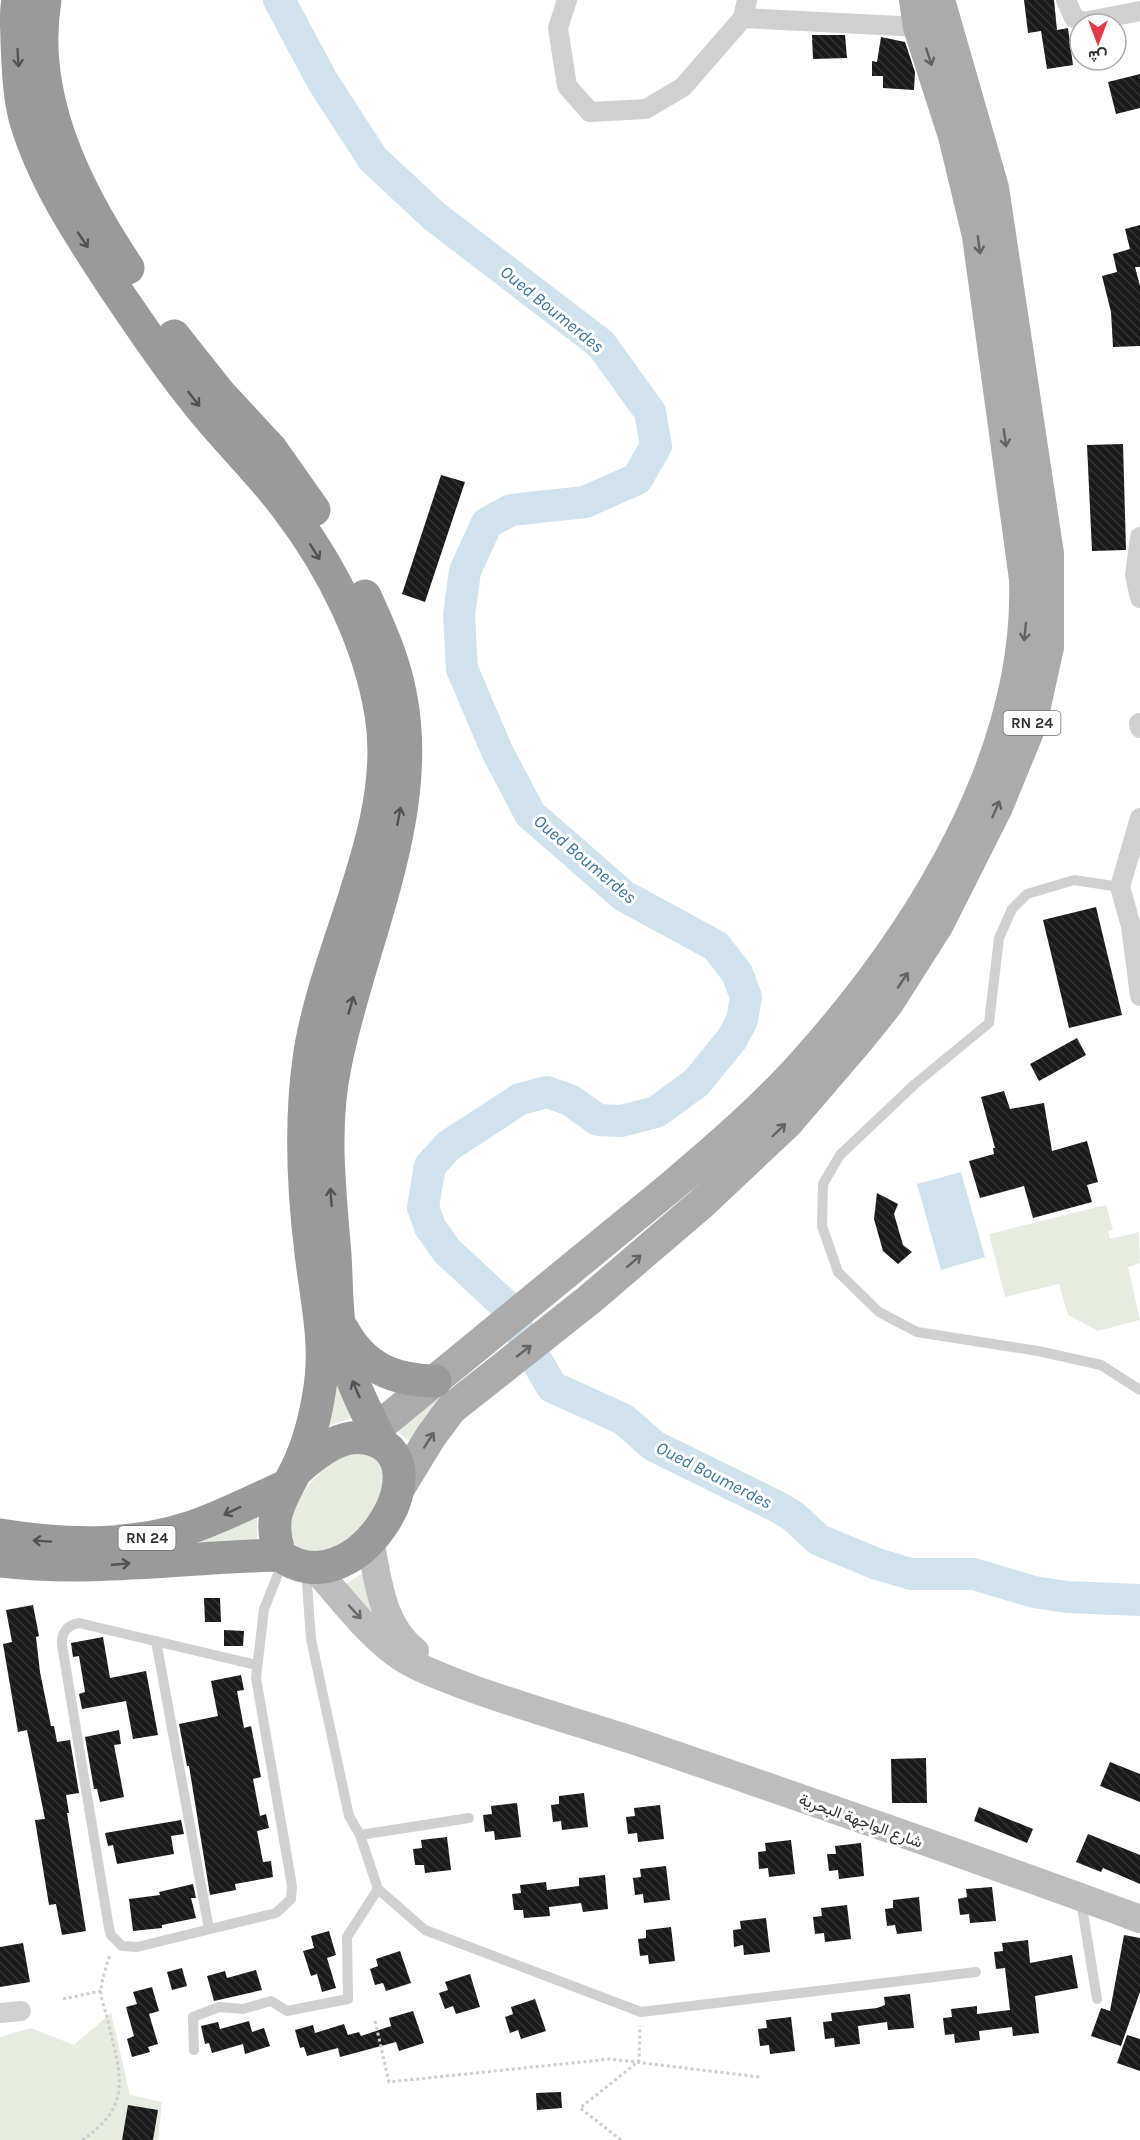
<svg xmlns="http://www.w3.org/2000/svg" width="1140" height="2140" viewBox="0 0 1140 2140" font-family="Karla,Vazirmatn,sans-serif">
  <style>
    .green { fill: #e6ecdf }
    .water { fill: #cfe2ee }
    .lines { fill: none; stroke-linecap: round; stroke-linejoin: round }
    .river { stroke: #cfe2ee; stroke-width: 32 }
    .building { fill: url(#building-back-hatch) }
    .path { stroke: #cdcdcd; stroke-width: 3; stroke-dasharray: 3 3; stroke-linecap: butt }
    .lane { stroke: #d0d0d0; stroke-width: 10 }
    .street { stroke: #d0d0d0; stroke-width: 20 }
    .secondary { stroke: #bdbdbd; stroke-width: 28 }
    .primary { stroke: #ababab; stroke-width: 32 }
    .highway { stroke: #9a9a9a; stroke-width: 33 }
    .oneway { stroke: #636363 }
    .oneway2 { stroke: #525252 }
    .oneway3 { stroke: #6a6a6a }
    .labels { text-anchor: middle; stroke-width: 6; stroke-linejoin: round; paint-order: stroke }
    .shield { fill: #fff; stroke: #707070; stroke-width: 1.5 }
    .shield-label { font-size: 15px; font-weight: bold; fill: #333 }
    .street-label { font-size: 16px; fill: #333; stroke: #fff }
    .water-label { font-size: 18px; font-style: italic; fill: #3f7597; stroke: #fff }
  </style>
  <defs>
    <pattern id="building-back-hatch" width="6" height="6" patternUnits="userSpaceOnUse" patternTransform="scale(1.5)"><rect width="6" height="6" fill="#1a1a1a"/><path d="M-1 5l2 2M0 0l6 6M5-1l2 2" fill="none" stroke="#333"/></pattern>
  </defs>
  <rect width="100%" height="100%" fill="#fff"/>
  <g class="green">
    <path d="M1106 1205 1113 1230 1108 1231 1110 1239 1139 1232 1140 1263 1128 1267 1140 1320 1098 1331 1068 1315 1059 1284 1005 1297 989 1234Z"/>
    <path d="M335 1361 356 1417 324 1427Z"/>
    <path d="M460 1384 413 1444 391 1427Z"/>
    <path d="M350 1451H366L383 1466C382 1476 383 1486 381 1495 376 1521 340 1547 317 1557L289 1541C289 1532 288 1521 292 1513 303 1487 326 1464 350 1451Z"/>
    <path d="M257 1510V1545L234 1542H191Z"/>
    <path d="M364 1572 393 1643 342 1587Z"/>
    <path d="M111 2013 130 2095 162 2102 158 2140H0V2037L31 2028 74 2045Z"/>
  </g>
  <path class="water" d="M961 1172 985 1257 941 1270 917 1184Z"/>
  <g class="lines">
    <path class="river" d="M279 0 323 82 373 159 434 216 601 344 650 412 656 446 637 479 585 502 511 510 487 523 465 571 459 615 462 669 497 751 530 814 624 896 716 946 737 973 746 997 742 1020 732 1039 696 1083 656 1112 621 1121 598 1120 570 1100 547 1092 520 1099 448 1146 430 1166 423 1207 430 1227 447 1251 503 1303 552 1387 623 1419 654 1446 776 1506 793 1516 819 1540 877 1564 911 1574H974L1034 1592 1067 1597 1140 1600"/>
  </g>
  <g class="building">
    <path d="M1024 0H1054L1057 30 1068 28 1073 65 1047 69 1041 31 1028 33Z"/>
    <path d="M812 35H845L847 58 813 59Z"/>
    <path d="M881 37 905 42 915 72 914 90 883 88V76H872V61L877 62Z"/>
    <path d="M1140 74V108L1116 114 1108 82Z"/>
    <path d="M1140 225V267H1135L1140 286V346L1113 347 1111 312 1102 276 1117 272 1113 254 1130 249 1125 229Z"/>
    <path d="M1123 444 1126 550 1092 551 1087 445Z"/>
    <path d="M441 475 465 482 425 602 402 594Z"/>
    <path d="M1096 907 1122 1015 1069 1028 1043 920Z"/>
    <path d="M1077 1038 1086 1055 1039 1081 1030 1064Z"/>
    <path d="M1004 1091 1010 1109 1044 1103 1052 1151 1087 1141 1098 1182 1087 1185 1092 1202 1033 1218 1024 1186 980 1198 969 1161 994 1154 993 1148H995L981 1097Z"/>
    <path d="M877 1193 898 1204 894 1214 903 1245 912 1252 898 1264 883 1251 874 1219Z"/>
    <path d="M204 1598H220L221 1622H205Z"/>
    <path d="M33 1605 39 1636 36 1637 40 1672 51 1726H54L57 1742 70 1740 79 1793 66 1795 69 1813H67L86 1931 62 1935 56 1904 49 1905 35 1820 45 1819 27 1730 18 1732 3 1644 12 1642 6 1610Z"/>
    <path d="M224 1630 244 1631 243 1646H224Z"/>
    <path d="M103 1637 110 1678 146 1671 158 1735 133 1739 126 1701 82 1709 79 1694 85 1692 79 1656 73 1657 71 1643Z"/>
    <path d="M241 1675 244 1690 237 1691 244 1728 251 1726 261 1777 253 1779 260 1816 266 1814 269 1828 257 1831 263 1862 271 1861 273 1877 235 1884 236 1890 210 1895 189 1766H187L179 1724 218 1716 211 1681Z"/>
    <path d="M119 1730 121 1744 114 1745 124 1797 100 1802 97 1789H94L85 1737Z"/>
    <path d="M926 1758 927 1803H892L891 1759Z"/>
    <path d="M1110 1762 1140 1774V1802L1100 1786Z"/>
    <path d="M584 1793 588 1827 562 1830 561 1821 553 1822 551 1805 559 1804V1796Z"/>
    <path d="M517 1803 521 1837 495 1840 494 1831 485 1832 483 1815 492 1814 491 1806Z"/>
    <path d="M660 1805 664 1839 638 1842 637 1833 628 1834 626 1817 635 1816 634 1808Z"/>
    <path d="M979 1807 1033 1829 1027 1843 974 1821Z"/>
    <path d="M181 1820 184 1834 171 1836 174 1854 117 1864 113 1845 108 1846 105 1833Z"/>
    <path d="M1088 1834 1140 1855V1884L1103 1868 1101 1872 1076 1862Z"/>
    <path d="M447 1837 451 1870 425 1873 424 1865H415L413 1849 422 1848 421 1840Z"/>
    <path d="M791 1840 795 1874 769 1877 768 1868 759 1869 758 1852 766 1851 765 1843Z"/>
    <path d="M861 1843 864 1876 839 1879 838 1870 829 1871 827 1854H836L835 1846Z"/>
    <path d="M666 1866 670 1900 644 1903 643 1894 635 1895 633 1878 641 1877 640 1869Z"/>
    <path d="M605 1875 608 1909 583 1912 581 1903 549 1907 550 1916 524 1918 523 1910H514L512 1894 521 1893 520 1885 546 1882 547 1890 579 1886V1878Z"/>
    <path d="M193 1884 196 1898H191L196 1918 162 1925V1928L133 1931 129 1899 160 1895 159 1892Z"/>
    <path d="M992 1887 996 1921 970 1923 969 1914 960 1915 958 1899 967 1897 966 1889Z"/>
    <path d="M919 1897 922 1931 897 1934 895 1925 887 1926 885 1909 893 1908V1900Z"/>
    <path d="M847 1905 851 1939 825 1942 824 1933 815 1934 813 1917 822 1916 821 1908Z"/>
    <path d="M766 1918 770 1952 744 1955 743 1945 734 1947 733 1930 741 1929 740 1921Z"/>
    <path d="M671 1927 675 1961 649 1964 648 1955 640 1956 638 1939 646 1938V1930Z"/>
    <path d="M329 1931 336 1955 327 1958 336 1988 322 1992 317 1974 311 1976 303 1951 314 1948 311 1936Z"/>
    <path d="M1124 1935 1140 1938V1992L1121 2046 1091 2036 1101 2008 1110 2011Z"/>
    <path d="M1028 1940 1030 1963 1072 1955 1078 1988 1035 1996 1039 2033 1013 2036 1012 2027 979 2031 980 2040 955 2043 954 2034 945 2035 943 2018 952 2017 951 2009 977 2006V2014L1010 2010 1005 1968 996 1969 994 1952 1003 1951 1002 1943Z"/>
    <path d="M23 1943 30 1982 0 1987V1947Z"/>
    <path d="M400 1951 411 1983 386 1991 383 1983 375 1985 370 1969 378 1966 376 1959Z"/>
    <path d="M182 1968 187 1986 172 1990 167 1972Z"/>
    <path d="M256 1970 262 1990 214 2001 207 1976 225 1971 227 1978Z"/>
    <path d="M470 1974 480 2007 456 2014 453 2006 445 2009 439 1993 448 1990 445 1982Z"/>
    <path d="M152 1987 159 2011 149 2014 158 2044 148 2047 150 2052 132 2057 127 2039 134 2036 126 2007 137 2004 133 1992Z"/>
    <path d="M910 1994 914 2028 888 2030 887 2022 858 2026 860 2044 835 2047 834 2038 825 2039 823 2022 832 2021 831 2013 877 2008 885 2005 884 1997Z"/>
    <path d="M535 1999 546 2031 521 2039 518 2030 510 2033 505 2017 513 2014 511 2007Z"/>
    <path d="M413 2011 424 2043 399 2051 396 2042 340 2057 338 2048 307 2056 304 2047 300 2048 295 2030 313 2025 315 2033 344 2024 348 2035 359 2032 361 2036 391 2026 389 2018Z"/>
    <path d="M791 2017 795 2051 770 2054 769 2045 760 2046 758 2029 767 2028 766 2020Z"/>
    <path d="M249 2021 252 2032 264 2028 270 2046 245 2054 243 2044 212 2053 209 2043 205 2044 201 2026 218 2022 220 2029Z"/>
    <path d="M1127 2035 1140 2039V2071L1117 2063Z"/>
    <path d="M561 2092 562 2108 537 2110 536 2093Z"/>
    <path d="M128 2105 158 2110 153 2140H122Z"/>
  </g>
  <g class="lines">
    <g class="path">
      <path d="M63 1999 101 1991"/>
      <path d="M375 2021 389 2082 610 2059 760 2077"/>
      <path d="M82 2140C136 2104 119 2071 107 2017 105 2009 100 1998 101 1990 102 1978 107 1965 110 1954"/>
      <path d="M621 2140 580 2108 639 2061 640 2026"/>
    </g>
    <g class="lane">
      <path d="M1120 887 1074 880 1027 894 1012 909 999 938 989 1023 915 1084 840 1155 823 1184 822 1226 838 1272 879 1312 917 1332 1038 1351 1101 1365 1140 1390"/>
      <path d="M306 1570 311 1639 349 1816 360 1835 378 1889 425 1930 641 2012 976 1972"/>
      <path d="M156 1641 209 1929"/>
      <path d="M256 1665 79 1623C67 1625 61 1633 62 1645L109 1928 111 1935 122 1946 137 1947 276 1913 291 1899 292 1886 256 1678 264 1609 284 1559"/>
      <path d="M360 1835 469 1818"/>
      <path d="M1081 1901 1097 1999"/>
      <path d="M194 2050 193 2017 219 2007 243 2009 271 2001 287 2011 348 1999 347 1937 378 1889"/>
    </g>
    <g class="street">
      <path d="M567 0 558 28 567 86 590 112 646 109 683 87 743 18 747 0"/>
      <path d="M1066 0 1074 18 1084 22 1140 11"/>
      <path d="M743 18 919 27"/>
      <path d="M1140 537 1135 575 1140 598"/>
      <path d="M1139 723 1140 728"/>
      <path d="M1140 818 1120 887 1131 926 1140 996"/>
      <path d="M0 2013 21 2011"/>
    </g>
    <g class="secondary">
      <path d="M370 1540C378 1579 381 1625 415 1651"/>
      <path d="M315 1569C342 1598 368 1635 401 1657 421 1670 445 1678 468 1687 522 1707 577 1722 632 1740 802 1798 972 1857 1140 1919"/>
    </g>
    <g class="primary">
      <path d="M366 1437 672 1186C719 1146 767 1105 808 1058 921 931 1031 755 1025 579L978 236 954 136 919 27 915 0"/>
      <path d="M398 1490 431 1436 451 1409 590 1299 701 1204 787 1123 860 1038 888 1003 937 926 997 807 1031 724 1048 647V554L993 188 939 0"/>
    </g>
    <g class="highway">
      <path d="M18 0C15 14 17 28 17 42 18 67 19 94 25 118 44 183 83 240 120 296 144 331 167 366 194 399 223 437 259 470 287 508 332 567 369 641 381 714 400 826 324 949 309 1059 300 1124 303 1188 311 1253 316 1297 327 1343 320 1387 316 1415 309 1443 297 1468 280 1503 267 1515 280 1555 353 1611 445 1463 373 1440 344 1430 317 1452 297 1470"/>
      <path d="M45 0C29 97 76 190 128 268"/>
      <path d="M174 336 220 394 271 449 314 510"/>
      <path d="M365 596C380 629 395 662 401 698 424 821 358 947 335 1066 322 1128 330 1193 335 1255 337 1287 336 1320 343 1350 351 1383 367 1412 381 1442"/>
      <path d="M343 1330C364 1368 393 1380 435 1381"/>
      <path d="M0 1535C64 1545 130 1548 192 1527 224 1516 255 1500 286 1486"/>
      <path d="M0 1561C93 1572 186 1557 280 1555"/>
    </g>
  </g>
  <defs><path id="oneway-shaft" d="M-6 0H5M1.5-3L5.5 0L1.5 3" fill="none" stroke-width="1.6" stroke-linecap="round" stroke-linejoin="round" transform="scale(1.5)"/></defs>
  <g class="oneway">
    <use href="#oneway-shaft" transform="translate(929 57) rotate(72)"/>
    <use href="#oneway-shaft" transform="translate(979 245) rotate(82)"/>
    <use href="#oneway-shaft" transform="translate(1005 438) rotate(82)"/>
    <use href="#oneway-shaft" transform="translate(1025 632) rotate(96)"/>
    <use href="#oneway-shaft" transform="translate(996 809) rotate(-66)"/>
    <use href="#oneway-shaft" transform="translate(903 980) rotate(-56)"/>
    <use href="#oneway-shaft" transform="translate(779 1130) rotate(-44)"/>
    <use href="#oneway-shaft" transform="translate(634 1261) rotate(-41)"/>
    <use href="#oneway-shaft" transform="translate(524 1351) rotate(-38)"/>
    <use href="#oneway-shaft" transform="translate(429 1440) rotate(-57)"/>
  </g>
  <g class="oneway2">
    <use href="#oneway-shaft" transform="translate(18 58) rotate(87)"/>
    <use href="#oneway-shaft" transform="translate(83 240) rotate(56)"/>
    <use href="#oneway-shaft" transform="translate(194 399) rotate(52)"/>
    <use href="#oneway-shaft" transform="translate(315 552) rotate(58)"/>
    <use href="#oneway-shaft" transform="translate(399 816) rotate(-79)"/>
    <use href="#oneway-shaft" transform="translate(351 1005) rotate(-74)"/>
    <use href="#oneway-shaft" transform="translate(331 1197) rotate(-94)"/>
    <use href="#oneway-shaft" transform="translate(356 1389) rotate(-113)"/>
    <use href="#oneway-shaft" transform="translate(232 1511) rotate(155)"/>
    <use href="#oneway-shaft" transform="translate(42 1541) rotate(-176)"/>
    <use href="#oneway-shaft" transform="translate(121 1564) rotate(-5)"/>
  </g>
  <use class="oneway3" href="#oneway-shaft" transform="translate(355 1612) rotate(47)"/>
  <g class="labels">
    <g class="shield">
      <rect x="1003.5" y="711" width="57" height="24" rx="4.5"/>
      <rect x="118.5" y="1526" width="57" height="24" rx="4.5"/>
    </g>
    <g class="shield-label">
      <text x="1032" y="728">RN 24</text>
      <text x="147" y="1543">RN 24</text>
    </g>
    <g class="street-label">
      <text transform="translate(861 1820) rotate(20)" y="6">شارع الواجهة البحرية</text>
    </g>
    <g class="water-label">
      <text transform="translate(552 309) rotate(39)" y="6">Oued Boumerdes</text>
      <text transform="translate(585 859) rotate(40)" y="6">Oued Boumerdes</text>
      <text transform="translate(714 1475) rotate(27)" y="6">Oued Boumerdes</text>
    </g>
  </g>
  <g transform="translate(1098 42) rotate(180)"><circle r="28" fill="#ffffff" stroke="#adadad" stroke-width="1.5"/>
  <path d="M0-4.5L10 22L0 15L-10 22Z" fill="#e63946"/>
  <text y="-9" font-size="16" font-weight="bold" text-anchor="middle" fill="#333333">ش</text>
  </g>
</svg>
